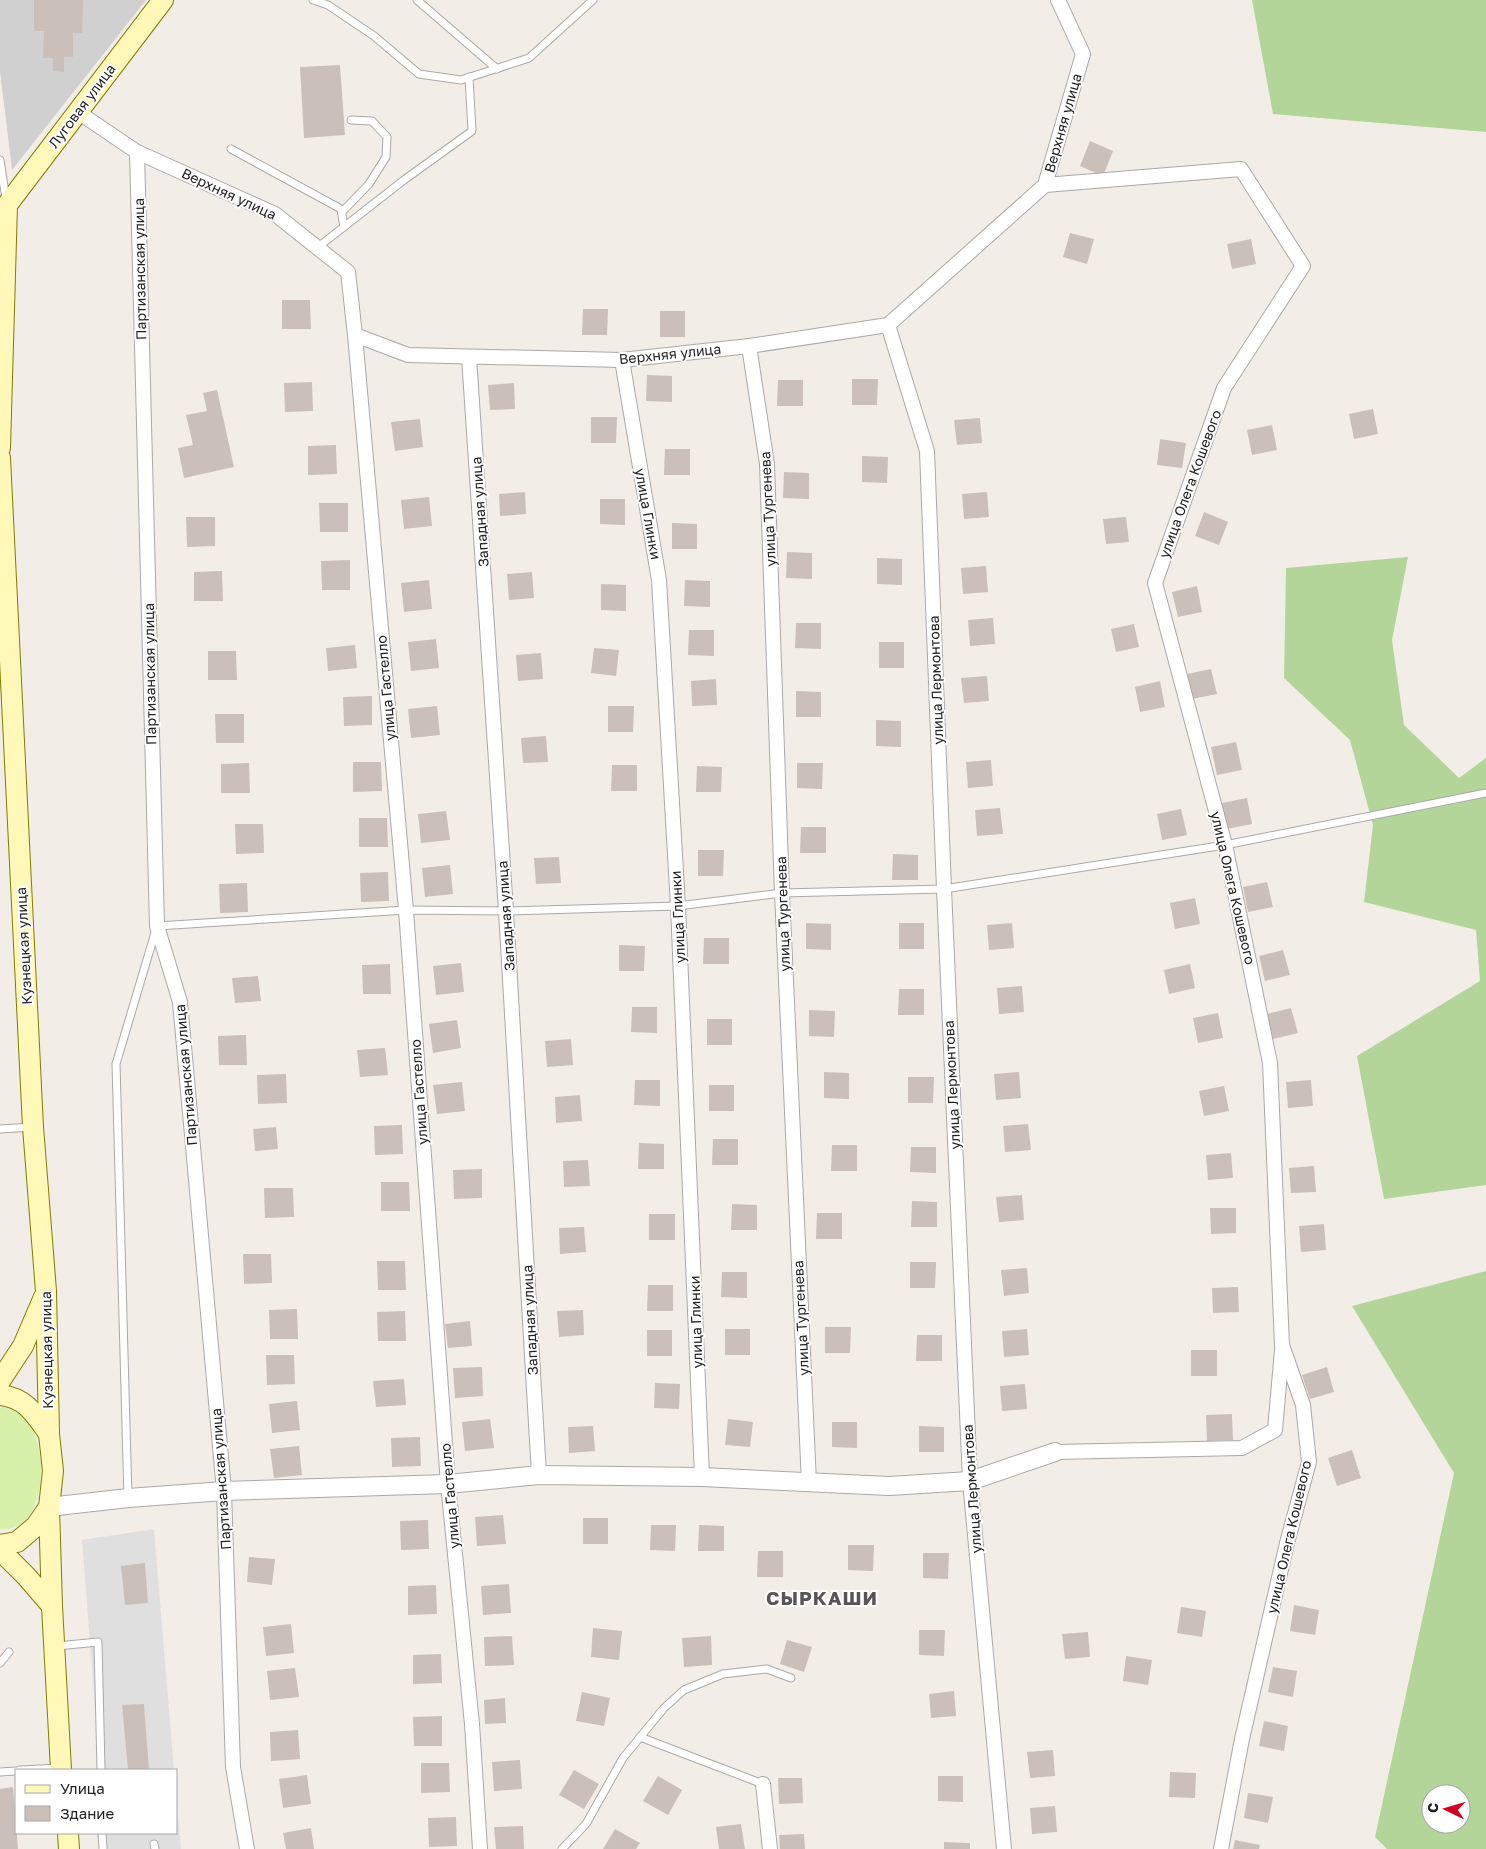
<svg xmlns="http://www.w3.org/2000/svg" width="1486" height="1849" viewBox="0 0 1486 1849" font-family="'Golos Text',sans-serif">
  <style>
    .residential { fill: #e0dfdf }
    .religious { fill: #d0d0d0 }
    .grass { fill: #d7f0aa }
    .forest { fill: #b4d599; fill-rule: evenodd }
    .building { fill: #cbbfba }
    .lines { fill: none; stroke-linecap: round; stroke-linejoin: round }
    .service-casing { stroke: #a9a9a9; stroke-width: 9 }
    .minor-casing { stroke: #a9a9a9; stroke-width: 16 }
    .tertiary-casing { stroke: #a9a9a9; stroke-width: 20 }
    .secondary-casing { stroke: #817c00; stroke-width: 22 }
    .service { stroke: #fff; stroke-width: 7 }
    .minor { stroke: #fff; stroke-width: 14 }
    .tertiary { stroke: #fff; stroke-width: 18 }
    .secondary { stroke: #fff8b9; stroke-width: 20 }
    .labels { text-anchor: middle; stroke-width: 4; stroke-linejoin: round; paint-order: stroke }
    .street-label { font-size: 14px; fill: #222; stroke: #fff }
    .district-label { font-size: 19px; font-weight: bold; letter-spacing: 1px; fill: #555; stroke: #fff }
  </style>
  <rect width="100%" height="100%" fill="#f3ede8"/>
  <g class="residential">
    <path d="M154 1529 174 1770H100L82 1540Z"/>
    <path d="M176 1795 181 1849H106L105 1833H176Z"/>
  </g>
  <path class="religious" d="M0 0H146L12 170 0 71Z"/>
  <path class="grass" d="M3 1407C11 1410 18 1412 24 1418 50 1442 49 1533 0 1529V1408Z"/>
  <g class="forest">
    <path d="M1252 0H1486V132L1273 114Z"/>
    <path d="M1408 557 1392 640 1404 725 1459 778 1486 758V1185L1384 1199 1357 1056 1480 981 1476 930 1364 902 1373 825 1350 740 1284 678 1286 568Z"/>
    <path d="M1486 1271V1849H1387L1375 1837 1454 1473 1352 1306ZM1431 1794H1461V1824H1431Z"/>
  </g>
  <g class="building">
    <path d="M34 0H83L82 33H73V57H64V72L53 71V58H43L44 31H34Z"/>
    <path d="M340 65 345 135 304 138 300 67Z"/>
    <path d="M1090 141 1113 151 1103 176 1080 166Z"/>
    <path d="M1070 233 1094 239 1087 264 1063 257Z"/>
    <path d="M1251 239 1256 264 1232 269 1227 244Z"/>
    <path d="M282 300H310L311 329H282Z"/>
    <path d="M583 309H608L607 335H582Z"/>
    <rect x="660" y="311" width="25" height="26"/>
    <path d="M647 375 672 376V402L646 401Z"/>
    <path d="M852 379H878L877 405H852Z"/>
    <path d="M778 380H803V406H777Z"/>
    <path d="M312 382 313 411 285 412 284 383Z"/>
    <path d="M514 383 515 409 490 410 488 385Z"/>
    <path d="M217 390 234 467 184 478 178 448 193 445 186 415 207 411 203 393Z"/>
    <path d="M1373 409 1378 434 1354 439 1349 414Z"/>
    <path d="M591 417H617L616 443H591Z"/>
    <path d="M980 418 982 443 957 445 954 420Z"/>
    <path d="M420 419 423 447 395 451 391 422Z"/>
    <path d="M1272 425 1277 450 1252 455 1247 430Z"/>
    <path d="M1160 439 1186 443 1182 468 1157 465Z"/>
    <path d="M336 445 337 474 308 475V446Z"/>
    <path d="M665 449H690V475H664Z"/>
    <path d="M862 456 888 457 887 483 862 482Z"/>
    <path d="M784 472 809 473V499L783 498Z"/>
    <path d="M525 492 526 514 500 516 499 494Z"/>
    <path d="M987 492 989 517 964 519 962 494Z"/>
    <path d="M429 497 432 526 404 529 401 500Z"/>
    <path d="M600 499H625V525L600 524Z"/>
    <path d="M319 503H348V532H320Z"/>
    <path d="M1204 512 1228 522 1219 545 1195 536Z"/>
    <path d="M186 517H215V546L187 547Z"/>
    <path d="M1126 517 1129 542 1106 544 1103 519Z"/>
    <path d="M672 523 697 524V549H672Z"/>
    <path d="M787 552 812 553V579L786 578Z"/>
    <path d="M877 558 902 559V585L877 584Z"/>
    <path d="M350 560V590H322L321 561Z"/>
    <path d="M986 566 988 592 963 594 961 568Z"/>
    <path d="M222 571 223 601H194V572Z"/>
    <path d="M532 572 534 598 509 600 507 574Z"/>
    <path d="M429 580 432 609 404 612 401 583Z"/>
    <path d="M685 580 710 581V607L684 606Z"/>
    <path d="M601 584 626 585V611L601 610Z"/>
    <path d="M1197 586 1202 612 1178 617 1172 592Z"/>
    <path d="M993 618 995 644 970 646 968 620Z"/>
    <path d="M796 623H821V649L795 648Z"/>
    <path d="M1134 624 1139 647 1116 652 1111 629Z"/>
    <path d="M689 630H714V656L688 655Z"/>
    <path d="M436 639 439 668 411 671 408 642Z"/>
    <rect x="879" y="642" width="25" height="26"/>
    <path d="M355 645 357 668 328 671 326 648Z"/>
    <path d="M594 648 619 650 616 676 591 673Z"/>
    <path d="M208 651H236L237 680H208Z"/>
    <path d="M541 653 543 679 518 681 516 655Z"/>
    <path d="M1211 669 1217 694 1192 699 1187 674Z"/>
    <path d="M987 676 989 701 964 703 961 678Z"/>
    <path d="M716 679 717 705 692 706 691 681Z"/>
    <path d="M1160 681 1165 707 1140 712 1135 687Z"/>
    <path d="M796 691 821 692V717H796Z"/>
    <path d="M372 696V725L344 726 343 697Z"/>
    <path d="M437 706 440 735 411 738 408 709Z"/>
    <path d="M608 706H634L633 732H608Z"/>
    <path d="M215 714H244V743H216Z"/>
    <path d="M876 720 901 721V747L876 746Z"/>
    <path d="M546 736 548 762 523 763 521 738Z"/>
    <path d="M1236 742 1242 770 1217 775 1211 747Z"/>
    <path d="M991 760 993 786 968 788 966 762Z"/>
    <path d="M353 762H381L382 791 353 792Z"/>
    <path d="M249 763 250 793H221V764Z"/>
    <path d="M797 763H823L822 789 797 788Z"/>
    <path d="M612 765H637V791H611Z"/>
    <path d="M697 766 722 767 721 792H696Z"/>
    <path d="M1247 798 1252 824 1227 829 1222 803Z"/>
    <path d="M1000 808 1003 834 977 836 975 810Z"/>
    <path d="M1181 809 1187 835 1162 840 1157 814Z"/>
    <path d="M446 811 450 840 421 843 418 814Z"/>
    <path d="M359 818H387L388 847H359Z"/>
    <path d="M235 824H263L264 853 236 854Z"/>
    <path d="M801 827H826V853H800Z"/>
    <path d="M698 850H724L723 876H698Z"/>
    <path d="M893 854 918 855V880H892Z"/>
    <path d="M559 857 561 883 536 884 534 858Z"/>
    <path d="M450 865 453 894 425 897 422 868Z"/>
    <path d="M388 872 389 901 361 902 360 873Z"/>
    <path d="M1267 882 1273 907 1248 912 1243 887Z"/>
    <path d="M247 883 248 912 220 913 219 884Z"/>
    <path d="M1195 898 1200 924 1175 929 1170 903Z"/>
    <path d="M806 923 831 924V950L806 949Z"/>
    <rect x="899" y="923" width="25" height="26"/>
    <path d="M1012 923 1014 948 989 950 987 925Z"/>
    <path d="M704 938H729V964H703Z"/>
    <path d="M619 945 645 946 644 971H619Z"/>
    <path d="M1283 950 1290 975 1265 981 1259 956Z"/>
    <path d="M461 963 464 992 436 995 433 966Z"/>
    <path d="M390 964 391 994H363L362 965Z"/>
    <path d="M1190 964 1195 988 1169 994 1164 970Z"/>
    <path d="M258 976 261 1001 235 1003 232 978Z"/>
    <path d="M1022 986 1024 1012 999 1014 997 988Z"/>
    <path d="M899 989H924V1015H898Z"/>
    <path d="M632 1007H657V1033L631 1032Z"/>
    <path d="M1291 1008 1298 1033 1273 1039 1267 1014Z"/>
    <path d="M809 1010 835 1011 834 1037 809 1036Z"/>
    <path d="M1218 1013 1223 1038 1198 1043 1193 1018Z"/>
    <rect x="707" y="1019" width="25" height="26"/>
    <path d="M457 1020 461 1048 433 1053 429 1024Z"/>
    <path d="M246 1035 247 1065H219L218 1036Z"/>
    <path d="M571 1039 573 1065 547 1067 545 1041Z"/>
    <path d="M385 1048 388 1075 360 1077 357 1050Z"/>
    <path d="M824 1072 849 1073V1099L824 1098Z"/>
    <path d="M1019 1072 1021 1098 996 1100 994 1074Z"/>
    <path d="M286 1074 287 1103 258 1104 257 1075Z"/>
    <path d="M908 1077H934L933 1103H908Z"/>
    <path d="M635 1080H660V1106L634 1105Z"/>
    <path d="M1311 1080 1313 1106 1288 1108 1286 1082Z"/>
    <path d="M462 1082 465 1111 437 1114 433 1085Z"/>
    <rect x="709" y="1085" width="25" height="26"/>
    <path d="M1224 1086 1229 1111 1204 1116 1199 1091Z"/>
    <path d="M580 1095 582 1121 556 1123 555 1097Z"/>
    <path d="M1028 1124 1031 1150 1005 1152 1003 1126Z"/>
    <path d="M402 1125 403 1154 375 1155 374 1126Z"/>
    <path d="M276 1127 278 1149 255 1151 253 1129Z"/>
    <path d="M713 1139H738V1165H712Z"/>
    <path d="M639 1143 664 1144V1169H638Z"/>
    <path d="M832 1145H857V1171H831Z"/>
    <path d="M911 1147H936V1173L910 1172Z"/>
    <path d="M1231 1153 1233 1178 1208 1180 1206 1155Z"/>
    <path d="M588 1160 590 1186 564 1187 563 1161Z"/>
    <path d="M1314 1166 1316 1192 1291 1193 1289 1168Z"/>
    <path d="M482 1169V1198L454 1199 453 1170Z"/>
    <path d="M381 1182H409L410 1211H381Z"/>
    <path d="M264 1188H293L294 1217 265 1218Z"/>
    <path d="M1022 1195 1024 1220 999 1222 996 1197Z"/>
    <path d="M912 1201 937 1202V1227H911Z"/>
    <path d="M732 1204 757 1205V1230H731Z"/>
    <path d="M1210 1208H1236V1233L1211 1234Z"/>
    <path d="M817 1213H842V1239H816Z"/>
    <rect x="649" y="1214" width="26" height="26"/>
    <path d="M1324 1224 1326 1250 1301 1252 1299 1226Z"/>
    <path d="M584 1227 586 1252 560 1254 559 1228Z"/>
    <path d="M243 1254H271L272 1283 244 1284Z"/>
    <path d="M377 1261H405L406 1290H378Z"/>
    <path d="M910 1262H936L935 1288H910Z"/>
    <path d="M1027 1268 1029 1293 1004 1296 1001 1270Z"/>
    <path d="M722 1272H747V1298L721 1297Z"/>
    <path d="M648 1285H673V1311H647Z"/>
    <path d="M1238 1287 1239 1312 1213 1313 1212 1288Z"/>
    <path d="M297 1309 298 1339H270L269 1310Z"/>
    <path d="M583 1310 584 1335 559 1337 557 1311Z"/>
    <path d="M405 1311 406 1341H378L377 1312Z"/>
    <path d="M470 1321 472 1346 448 1348 445 1324Z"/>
    <path d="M825 1327H851L850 1353H825Z"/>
    <rect x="725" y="1329" width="25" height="26"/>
    <path d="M1027 1329 1029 1355 1004 1357 1002 1331Z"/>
    <rect x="647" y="1330" width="25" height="26"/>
    <path d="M917 1335H942V1361H916Z"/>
    <rect x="1191" y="1350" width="26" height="26"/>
    <path d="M266 1355H294L295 1384 267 1385Z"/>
    <path d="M482 1367 483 1396 455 1398 453 1368Z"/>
    <path d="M1327 1367 1334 1392 1310 1399 1302 1375Z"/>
    <path d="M404 1379 406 1405 376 1407 373 1381Z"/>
    <path d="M655 1383 680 1384 679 1409 654 1408Z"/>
    <path d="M1025 1384 1027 1409 1002 1411 1000 1386Z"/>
    <path d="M297 1401 300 1430 272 1433 269 1404Z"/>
    <path d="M1232 1414 1233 1440 1207 1441 1206 1415Z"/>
    <path d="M490 1419 494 1448 465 1451 462 1422Z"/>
    <path d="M728 1419 753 1422 750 1447 725 1445Z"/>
    <path d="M832 1422H857V1448L832 1447Z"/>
    <path d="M593 1426 595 1451 569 1453 568 1427Z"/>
    <path d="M919 1426 944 1427V1452H919Z"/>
    <path d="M420 1437 421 1466 392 1467 391 1438Z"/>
    <path d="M299 1446 302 1475 274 1478 270 1449Z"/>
    <path d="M1352 1450 1361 1478 1337 1486 1328 1458Z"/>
    <path d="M503 1515 506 1544 477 1546 475 1517Z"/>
    <rect x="583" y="1518" width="25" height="26"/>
    <path d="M428 1520 429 1549 401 1550 400 1521Z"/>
    <path d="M651 1525H676L675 1551 650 1550Z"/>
    <path d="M699 1525 724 1526V1551H698Z"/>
    <path d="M848 1545H874L873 1571 848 1570Z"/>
    <path d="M758 1551H783V1577H757Z"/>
    <path d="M923 1553H949L948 1579 923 1578Z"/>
    <path d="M249 1557 275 1559 272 1585 247 1582Z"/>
    <path d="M145 1563 148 1603 125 1605 121 1566Z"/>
    <path d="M509 1584 511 1613 483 1615 481 1586Z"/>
    <path d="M436 1585 437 1614 408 1615V1586Z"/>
    <path d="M1294 1605 1319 1610 1315 1635 1290 1631Z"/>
    <path d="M1181 1607 1206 1611 1202 1637 1177 1633Z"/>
    <path d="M291 1624 294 1653 266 1656 263 1627Z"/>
    <path d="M593 1628 622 1631 619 1660 591 1657Z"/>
    <path d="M919 1630H945L944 1656 919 1655Z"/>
    <path d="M1088 1632 1090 1657 1065 1659 1062 1634Z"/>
    <path d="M512 1636 514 1665 485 1666 484 1637Z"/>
    <path d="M711 1636 712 1665 684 1667 682 1638Z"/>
    <path d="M787 1640 812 1647 804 1672 780 1664Z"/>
    <path d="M441 1654 442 1683 413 1684V1655Z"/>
    <path d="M1126 1656 1152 1660 1148 1685 1123 1681Z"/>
    <path d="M1273 1667 1297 1671 1293 1697 1268 1692Z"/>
    <path d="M295 1668 299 1697 270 1700 267 1671Z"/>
    <path d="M954 1691 956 1716 931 1718 929 1694Z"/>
    <path d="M582 1692 610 1698 604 1726 576 1721Z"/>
    <path d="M505 1698 506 1723 485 1724 484 1700Z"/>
    <path d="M144 1704 149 1770H128L122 1705Z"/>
    <path d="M442 1716V1746H414L413 1717Z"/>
    <path d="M1264 1721 1288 1726 1284 1751 1259 1746Z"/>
    <path d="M298 1730 300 1759 271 1761 270 1732Z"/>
    <path d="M1053 1750 1055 1776 1030 1778 1027 1752Z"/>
    <path d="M520 1760 522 1789 494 1791 492 1762Z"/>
    <path d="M421 1763H449L450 1792 421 1793Z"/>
    <path d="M574 1770 599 1784 584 1809 559 1795Z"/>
    <path d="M1170 1772 1196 1773 1195 1798 1169 1797Z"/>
    <path d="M307 1775 311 1804 283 1808 279 1779Z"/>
    <path d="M658 1776 682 1790 668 1815 643 1801Z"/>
    <path d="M938 1776H963V1802L938 1801Z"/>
    <path d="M778 1778H802L803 1803 779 1804Z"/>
    <path d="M13 1787 18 1849H0V1789Z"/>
    <path d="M1248 1793 1273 1797 1268 1823 1244 1818Z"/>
    <path d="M1055 1806 1057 1832 1032 1834 1030 1808Z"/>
    <path d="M456 1817 457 1846 429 1847 428 1818Z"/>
    <path d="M741 1824 745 1849H719L716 1827Z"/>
    <path d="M523 1826 524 1849H496L494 1827Z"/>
    <path d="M311 1828 314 1849H286L283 1833Z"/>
    <path d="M615 1829 640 1843 636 1849H603Z"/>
    <path d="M804 1834 805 1849H780L779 1835Z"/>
    <path d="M1235 1840 1260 1845 1259 1849H1233Z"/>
    <path d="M944 1842 970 1843V1849H944Z"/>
  </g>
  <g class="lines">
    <defs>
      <g id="service">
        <path d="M313 0 328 5 374 36 419 74 461 80 529 58 593 0"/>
        <path d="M417 0 497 69"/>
        <path d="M231 149 341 209 344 227"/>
        <path d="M0 160 6 199"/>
        <path d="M342 212 369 184 386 157 387 137 372 121 351 120"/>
        <path d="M318 247 404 180 472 131 469 77"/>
        <path d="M0 1129 32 1127"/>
        <path d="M128 1498 116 1064 157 926 406 910 506 911 678 906 782 893 944 889 1225 845 1486 793"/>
        <path d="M57 1646 98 1642 101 1770"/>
        <path d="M0 1663 9 1652"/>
        <path d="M640 1737 763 1784"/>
        <path d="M20 1770 60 1768"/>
        <path d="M0 1772 16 1771"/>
        <path d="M102 1833 103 1849"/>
        <path d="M154 1844 155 1849"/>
        <path d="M562 1849 586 1824 623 1758 664 1708 684 1690 723 1674 767 1669 791 1678"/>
      </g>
      <g id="minor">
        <path d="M78 112 137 152 275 214 348 272 355 335 408 355 622 360 749 346 888 325 1045 185 1083 54 1058 0"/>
        <path d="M137 152 157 926 180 1002 224 1491 233 1767 247 1849"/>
        <path d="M1045 185 1241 169 1303 266 1224 388 1155 583 1225 845 1270 1063 1282 1345 1303 1405 1309 1462 1287 1543 1242 1739 1221 1849"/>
        <path d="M888 325 927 451 944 889 970 1481 1004 1849"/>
        <path d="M355 335 406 910 448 1484 472 1724 480 1849"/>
        <path d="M749 346 767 464 782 893 809 1483"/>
        <path d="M469 357 506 911 539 1475"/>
        <path d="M622 360 659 580 678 906 702 1477"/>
        <path d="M1055 1452 1242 1448 1275 1430 1282 1350"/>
        <path d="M763 1784 770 1849"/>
      </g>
      <path id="tertiary" d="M49 1507 128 1498 224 1491 448 1484 539 1475 702 1477 889 1486 970 1481 1055 1452"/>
      <g id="secondary">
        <path d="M0 448 7 205 163 0"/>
        <path d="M0 458 33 1127 46 1291 49 1434 53 1471 49 1507 36 1526 17 1542 0 1545"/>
        <path d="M0 1381 23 1346 44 1297"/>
        <path d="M0 1395C26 1398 35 1414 49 1434"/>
        <path d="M49 1507 52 1606 61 1770"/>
        <path d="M0 1550 26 1576 52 1606"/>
        <path d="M68 1833 69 1849"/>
      </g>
    </defs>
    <use href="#service" class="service-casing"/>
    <use href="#minor" class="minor-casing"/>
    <use href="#tertiary" class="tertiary-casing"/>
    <use href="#secondary" class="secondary-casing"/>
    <use href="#service" class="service"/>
    <use href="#minor" class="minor"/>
    <use href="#tertiary" class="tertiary"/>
    <use href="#secondary" class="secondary"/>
  </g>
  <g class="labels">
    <g class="street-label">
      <text transform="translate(82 106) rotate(-53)" y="5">Луговая улица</text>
      <text transform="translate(1063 123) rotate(-74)" y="5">Верхняя улица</text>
      <text transform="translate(229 194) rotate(25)" y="5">Верхняя улица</text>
      <text transform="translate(140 269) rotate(-91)" y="5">Партизанская улица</text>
      <text transform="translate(670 354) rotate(-6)" y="5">Верхняя улица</text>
      <text transform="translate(1190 484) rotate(-70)" y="5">улица Олега Кошевого</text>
      <text transform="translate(768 509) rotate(-93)" y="5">улица Тургенева</text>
      <text transform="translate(480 512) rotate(-94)" y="5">Западная улица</text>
      <text transform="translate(648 514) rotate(80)" y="5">улица Глинки</text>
      <text transform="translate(150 674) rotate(-91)" y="5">Партизанская улица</text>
      <text transform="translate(936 680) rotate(-92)" y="5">улица Лермонтова</text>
      <text transform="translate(386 688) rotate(-95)" y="5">улица Гастелло</text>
      <text transform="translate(1233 888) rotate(77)" y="5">улица Олега Кошевого</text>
      <text transform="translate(783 914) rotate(-92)" y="5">улица Тургенева</text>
      <text transform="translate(506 916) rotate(-94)" y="5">Западная улица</text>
      <text transform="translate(678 917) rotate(-93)" y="5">улица Глинки</text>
      <text transform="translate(24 946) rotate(-93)" y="5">Кузнецкая улица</text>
      <text transform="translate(186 1075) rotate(-95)" y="5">Партизанская улица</text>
      <text transform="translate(952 1085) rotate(-93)" y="5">улица Лермонтова</text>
      <text transform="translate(419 1092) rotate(-94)" y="5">улица Гастелло</text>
      <text transform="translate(801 1318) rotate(-93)" y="5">улица Тургенева</text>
      <text transform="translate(530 1320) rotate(-93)" y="5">Западная улица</text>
      <text transform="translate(696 1322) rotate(-92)" y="5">улица Глинки</text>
      <text transform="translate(47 1350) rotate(-91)" y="5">Кузнецкая улица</text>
      <text transform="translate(221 1479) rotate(-94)" y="5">Партизанская улица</text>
      <text transform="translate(972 1489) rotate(-94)" y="5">улица Лермонтова</text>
      <text transform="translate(450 1496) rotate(-95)" y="5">улица Гастелло</text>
      <text transform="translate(1289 1537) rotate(-77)" y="5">улица Олега Кошевого</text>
    </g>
    <g class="district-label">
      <text x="822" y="1605">СЫРКАШИ</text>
    </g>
  </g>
  <rect x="15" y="1769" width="162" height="65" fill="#ffffff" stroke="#a7a7a7"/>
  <rect x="25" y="1785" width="25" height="8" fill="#fff8b9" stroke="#a7a7a7"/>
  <text x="60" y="1794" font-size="15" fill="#222222">Улица</text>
  <rect x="25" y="1806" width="25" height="15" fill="#cbbfba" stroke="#a7a7a7"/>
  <text x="60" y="1819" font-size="15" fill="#222222">Здание</text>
  <g transform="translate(1446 1809) rotate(275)"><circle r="24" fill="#ffffff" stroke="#a7a7a7"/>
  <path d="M0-4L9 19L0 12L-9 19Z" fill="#d3001f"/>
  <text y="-8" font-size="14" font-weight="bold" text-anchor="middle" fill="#222222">С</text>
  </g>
</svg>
